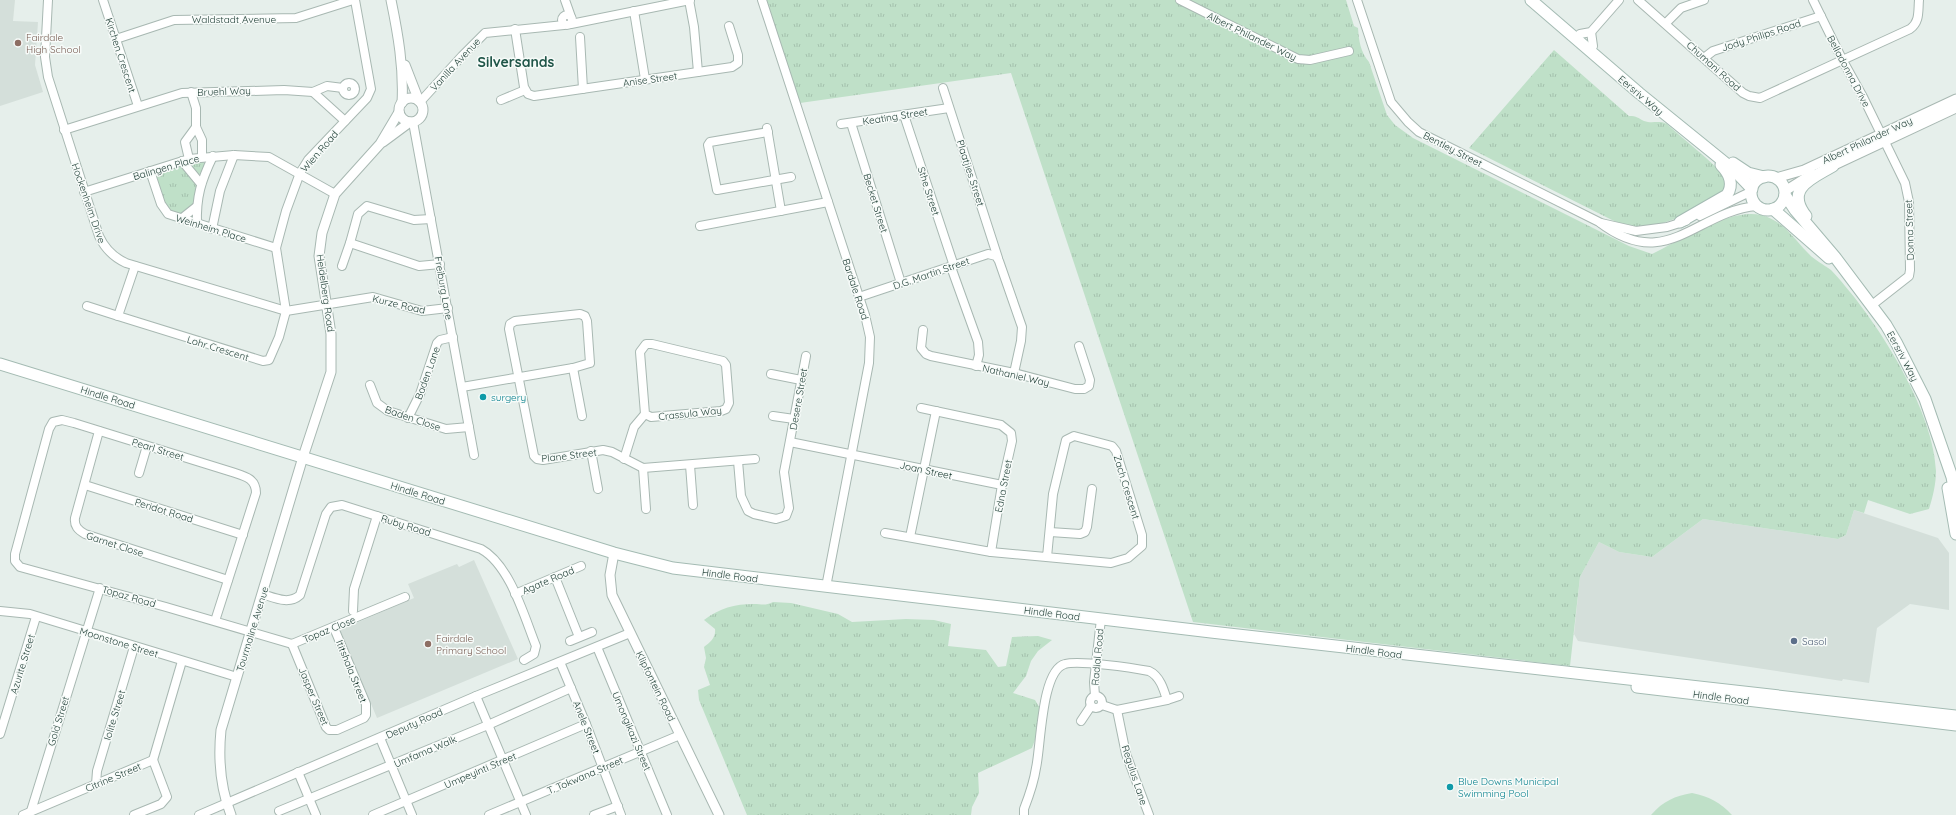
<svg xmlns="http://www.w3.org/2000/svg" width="1956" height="815" viewBox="0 0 1956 815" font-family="Quicksand,sans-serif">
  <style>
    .built { fill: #d4dfda }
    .grass { fill: url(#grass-tufts) }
    .pitch { fill: #bfe0c8 }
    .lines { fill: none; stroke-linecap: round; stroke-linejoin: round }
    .minor-casing { stroke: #a8b8b2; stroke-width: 10 }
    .tertiary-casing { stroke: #a8b8b2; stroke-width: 11 }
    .secondary-casing { stroke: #a4bbb3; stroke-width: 13 }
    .minor { stroke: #fff; stroke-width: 8 }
    .tertiary { stroke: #fff; stroke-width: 9 }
    .secondary { stroke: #fff; stroke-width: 11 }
    .education-dot { fill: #8d6e63; stroke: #f7fbf9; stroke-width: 1.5 }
    .culture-dot { fill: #0f9aa8; stroke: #f7fbf9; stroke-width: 1.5 }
    .service-dot { fill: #5c6f8a; stroke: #f7fbf9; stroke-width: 1.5 }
    .labels { text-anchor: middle; stroke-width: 3; stroke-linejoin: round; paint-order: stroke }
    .street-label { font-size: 10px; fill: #24423a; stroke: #f7fbf9 }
    .education-label { font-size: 10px; fill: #785e54; stroke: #f7fbf9; text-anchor: start }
    .culture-label { font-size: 10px; fill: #0d838f; stroke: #f7fbf9; text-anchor: start }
    .service-label { font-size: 10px; fill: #4e5e75; stroke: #f7fbf9; text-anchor: start }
    .district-label { font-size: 14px; font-weight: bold; fill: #1f5548; stroke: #f7fbf9 }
  </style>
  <defs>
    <pattern id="grass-tufts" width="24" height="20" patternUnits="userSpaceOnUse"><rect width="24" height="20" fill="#bfe0c8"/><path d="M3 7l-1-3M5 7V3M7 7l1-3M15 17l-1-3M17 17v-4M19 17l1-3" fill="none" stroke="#a4c1ad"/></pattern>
  </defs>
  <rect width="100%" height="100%" fill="#e6efeb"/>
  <g class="built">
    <path d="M0 0H15L13 21 38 22 35 65 43 92 0 106Z"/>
    <path d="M1854 510 1938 538 1949 553V610L1910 604 1877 628 1869 683 1843 679 1842 681 1578 641 1574 634 1580 577 1599 542 1619 552 1652 557 1703 519 1838 539 1846 535Z"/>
    <path d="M474 560 518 659 377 718 340 630 414 598 408 584 457 564 459 567Z"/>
  </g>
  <g class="grass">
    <path d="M766 0H1346L1354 26 1358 28C1359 41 1360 51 1369 62L1387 115 1395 125 1413 138 1629 246 1652 254C1681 240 1729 208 1761 215 1782 220 1793 237 1807 252 1814 260 1823 264 1831 270 1836 275 1841 281 1845 286 1882 329 1934 413 1936 471 1936 484 1933 496 1929 509L1910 514 1868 500 1864 513 1854 510 1846 535 1838 539 1703 519 1652 557 1619 552 1599 542 1580 577 1570 666 1193 622 1011 73 800 103Z"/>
    <path d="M1554 50 1629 116C1637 116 1638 118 1644 121 1652 124 1659 120 1667 124 1676 133 1719 167 1723 175 1725 180 1726 186 1724 190 1715 206 1663 225 1645 227 1633 228 1621 224 1610 219L1469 148Z"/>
    <circle cx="199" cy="167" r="7"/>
    <path d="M177 166 184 168 197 185 194 204 183 215 166 210 154 174Z"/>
    <path d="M773 602 791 603 838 614 852 622 906 619 934 620 951 624 948 646 986 650 998 667 1006 666 1012 637 1038 636 1052 640 1038 651 1031 661 1026 676 1013 693 1035 700 1044 715 1032 748 978 773 979 793 972 807 971 815H747L699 700 698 690 710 685 704 667 706 658 704 647C710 642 716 638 715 629L704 620C720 608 734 604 754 604 762 604 765 606 773 602Z"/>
  </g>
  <path class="pitch" d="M1692 793C1710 797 1720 802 1732 815H1651C1663 801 1675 796 1692 793Z"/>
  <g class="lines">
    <defs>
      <g id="minor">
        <path d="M48 0 45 57 48 77 99 236C105 249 113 257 126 263L286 311 373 297 422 311 448 308"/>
        <path d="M103 0 138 106"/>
        <path d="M565 0 571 17"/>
        <path d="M689 0 694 27 698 72"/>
        <path d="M762 0 865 315 870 337 869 363 826 587"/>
        <path d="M1180 0 1298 59 1310 60 1349 51"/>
        <path d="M1357 0 1391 102 1408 122 1419 132 1599 222C1667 274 1696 211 1757 206"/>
        <path d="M1638 0 1743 93 1749 96 1760 98 1910 29C1920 22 1918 11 1919 0"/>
        <path d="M1813 0 1843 61 1863 97 1905 183 1909 202 1910 270 1909 276 1872 305"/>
        <path d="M634 11 645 79"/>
        <circle cx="567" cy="20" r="5"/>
        <path d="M1666 23 1681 8 1704 0"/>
        <path d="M571 24 690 0"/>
        <path d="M515 29 524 87 528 94 534 96 732 67 738 63V55L729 26"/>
        <path d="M1591 32 1593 46"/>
        <path d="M1580 34 1591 32 1619 0"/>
        <path d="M580 37 583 89"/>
        <path d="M116 39 174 20 296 18 353 0"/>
        <path d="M1704 58 1713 51 1821 16"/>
        <circle cx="349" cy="89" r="6"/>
        <path d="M943 88 998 258"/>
        <path d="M191 92 196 108V127L202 140V157"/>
        <path d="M313 92 345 121"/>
        <path d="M501 100 525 90"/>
        <path d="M420 102 462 56 485 33 564 25"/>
        <path d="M904 115 954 266"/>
        <path d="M413 122 474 455"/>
        <path d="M851 123 901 283"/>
        <path d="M841 124 949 108"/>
        <path d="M767 128 781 211"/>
        <path d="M64 130 182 93 284 90 313 92 327 86 343 88"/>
        <path d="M768 132 710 142 708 145 717 190 791 177"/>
        <path d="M189 159 185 142 196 127"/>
        <path d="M182 161 201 184"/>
        <path d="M150 171 161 204 168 214 276 248"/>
        <path d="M84 192 189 159 234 155 269 157 335 194"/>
        <path d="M1700 216 1752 191"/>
        <path d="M181 219 196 207"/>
        <path d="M431 219 414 220 367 206 358 214 350 243 419 266 440 264"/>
        <path d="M1601 223 1636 231 1667 227 1686 221"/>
        <path d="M197 224C196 197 201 181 213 156"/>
        <path d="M700 226 828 202"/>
        <path d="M212 229 220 191 234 155"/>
        <path d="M135 266 118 316 263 361 269 360 279 337 286 311 276 248 286 211 300 173 308 160 367 98 371 89 355 0"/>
        <path d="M342 266 350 243"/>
        <path d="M951 267 978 342 979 355 976 366"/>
        <path d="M859 297 988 254 996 256 999 261 1022 327 1021 341 1014 373"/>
        <path d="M87 306 118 316"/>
        <path d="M923 330 921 348 926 354 931 356 1014 373 1075 389H1084L1089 386 1090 380 1079 346"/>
        <path d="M646 344H652L723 361 726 365 729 403 726 409 721 411 651 417 645 414 640 352Z"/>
        <path d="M573 368 582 416"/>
        <path d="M771 374 801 380"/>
        <path d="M370 385 377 403 388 411 446 429 469 427"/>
        <path d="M462 387 573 368 590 363 587 321 585 316 580 314 515 321 510 324 509 329 534 456 537 459 543 460 603 450 612 452 643 468 755 459"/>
        <path d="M773 416 794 419"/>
        <path d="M408 418 420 394 437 343 440 340 453 337"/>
        <path d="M99 431 75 518C74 526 78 530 85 534L228 580"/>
        <path d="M790 442 1002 485"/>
        <path d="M591 451 598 489"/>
        <path d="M624 459 634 427 645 414"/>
        <path d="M738 461 741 496 748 511 754 514 776 519 786 516 789 508 784 472 806 356"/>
        <path d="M690 465 693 505"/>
        <path d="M643 468 646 509"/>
        <path d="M139 473 147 446"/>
        <path d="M85 485 243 535"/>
        <path d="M1050 532 1080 534 1085 532 1087 527 1092 489"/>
        <path d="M885 533 991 552 1002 485 1012 441 1011 433 1001 425 921 408"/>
        <path d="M910 537 936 411"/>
        <path d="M991 552 1111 563 1128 558 1142 546V535L1116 451 1112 446 1074 436 1066 440 1053 494 1047 557"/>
        <path d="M555 577 579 637"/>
        <path d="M262 594C275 598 289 605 300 595L326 514 331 507 342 505 481 549C510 565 524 616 536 646L534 654 524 660"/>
        <path d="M515 594 581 566"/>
        <path d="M0 611 30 614 237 677"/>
        <path d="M353 611 354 589 377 516"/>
        <path d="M215 621 256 493C256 478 244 476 232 472L74 423 62 420 53 422 49 429 15 554V561L20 567 166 607 292 644 405 597"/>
        <path d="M570 641 592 632"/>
        <path d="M292 644 326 727 329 730H337L364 718 366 715V704L334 628"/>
        <path d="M597 647 667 815"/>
        <path d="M560 662 586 724 621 815"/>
        <circle cx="1096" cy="702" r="6"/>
        <path d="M476 696 526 815"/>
        <path d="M1095 696 1094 682 1101 619"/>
        <path d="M1102 705 1117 710 1167 700 1179 696"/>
        <path d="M1117 710 1126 754 1149 815"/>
        <path d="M1081 721 1091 706"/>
        <path d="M0 734 36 617"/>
        <path d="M380 738 412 815"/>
        <path d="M153 760 182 661"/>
        <path d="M298 772 316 815"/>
        <path d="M96 784 97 771 134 647"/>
        <path d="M31 811 100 588"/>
        <path d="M279 811 488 725 571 688"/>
        <path d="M23 815 153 760"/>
        <path d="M134 815 161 804 167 797 153 760"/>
        <path d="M199 815 476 696 630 633"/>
        <path d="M373 815 586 724"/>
        <path d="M489 815 680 735"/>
        <path d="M594 815 618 806"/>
        <path d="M1024 815V809C1029 796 1034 782 1036 768 1041 747 1041 670 1065 664 1079 660 1133 668 1149 671 1160 676 1164 690 1167 700"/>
      </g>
      <g id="tertiary">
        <path d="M391 0C398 34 404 68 402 103"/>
        <path d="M405 65 419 101"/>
        <circle cx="411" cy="110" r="12"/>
        <path d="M383 142 410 122"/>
        <path d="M1828 168 1956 108"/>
        <path d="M1776 178 1804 170 1956 99"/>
        <path d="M1785 191 1812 174"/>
        <path d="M614 553 610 575 612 595 719 815"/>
        <path d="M231 815C220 787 218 760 221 730L303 457 331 372V334L319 256 322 233 335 194 380 144 399 112"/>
      </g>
      <g id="secondary">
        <path d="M1531 0 1639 93 1734 170 1752 189"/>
        <path d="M1733 163 1748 173 1764 177"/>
        <circle cx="1768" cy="193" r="17"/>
        <path d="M1785 195 1795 210 1835 257 1886 325 1896 342 1925 399 1952 477 1956 498"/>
        <path d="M1773 209 1829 258"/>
        <path d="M1806 216C1784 188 1813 178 1833 166"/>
        <path d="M1680 222 1727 195C1734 184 1729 173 1721 165"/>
        <path d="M0 364 614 553 673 568 1211 632 1956 716"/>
        <path d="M1948 488 1956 534"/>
        <path d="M1637 687 1956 725"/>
      </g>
    </defs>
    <use href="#minor" class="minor-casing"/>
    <use href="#tertiary" class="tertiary-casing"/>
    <use href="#secondary" class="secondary-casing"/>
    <use href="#minor" class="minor"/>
    <use href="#tertiary" class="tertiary"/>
    <use href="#secondary" class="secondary"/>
  </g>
  <g class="education-dot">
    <circle cx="18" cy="43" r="4"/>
    <circle cx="428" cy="644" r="4"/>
  </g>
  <g class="culture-dot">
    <circle cx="483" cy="397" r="4"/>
    <circle cx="1450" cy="787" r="4"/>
  </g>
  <circle class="service-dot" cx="1794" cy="641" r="4"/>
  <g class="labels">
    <g class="street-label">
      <text x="234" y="23">Waldstadt Avenue</text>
      <text transform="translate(1761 35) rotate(-18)" y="4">Jody Philips Road</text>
      <text transform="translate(1252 36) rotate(26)" y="4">Albert Philander Way</text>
      <text transform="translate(121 55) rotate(72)" y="4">Kirchen Crescent</text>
      <text transform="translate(455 64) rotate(-47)" y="4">Vanilla Avenue</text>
      <text transform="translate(1714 66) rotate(42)" y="4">Chumani Road</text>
      <text transform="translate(1849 71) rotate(62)" y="4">Belladonna Drive</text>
      <text transform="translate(650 79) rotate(-8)" y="4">Anise Street</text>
      <text transform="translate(224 91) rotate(-2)" y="4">Bruehl Way</text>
      <text transform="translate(1641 95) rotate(40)" y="4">Eersriv Way</text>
      <text transform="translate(895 116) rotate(-9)" y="4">Keating Street</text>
      <text transform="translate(1867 140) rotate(-25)" y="4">Albert Philander Way</text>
      <text transform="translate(1453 149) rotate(27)" y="4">Bentley Street</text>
      <text transform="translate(319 151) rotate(-49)" y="4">Wien Road</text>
      <text transform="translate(166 167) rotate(-16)" y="4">Balingen Place</text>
      <text transform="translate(971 173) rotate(72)" y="4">Plaatjies Street</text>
      <text transform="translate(929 191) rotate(72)" y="4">Sthe Street</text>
      <text transform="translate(89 203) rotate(71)" y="4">Hockenheim Drive</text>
      <text transform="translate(876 203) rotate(73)" y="4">Becket Street</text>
      <text transform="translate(211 228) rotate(17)" y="4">Weinheim Place</text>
      <text transform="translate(1909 230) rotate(-92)" y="4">Donna Street</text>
      <text transform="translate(931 273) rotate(-19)" y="4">D.G. Martin Street</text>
      <text transform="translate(444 288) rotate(80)" y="4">Freiburg Lane</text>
      <text transform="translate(856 289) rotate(72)" y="4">Bardale Road</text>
      <text transform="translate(326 293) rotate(82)" y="4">Heidelberg Road</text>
      <text transform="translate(399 304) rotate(13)" y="4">Kurze Road</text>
      <text transform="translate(218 348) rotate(17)" y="4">Lohr Crescent</text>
      <text transform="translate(1903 356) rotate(62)" y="4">Eersriv Way</text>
      <text transform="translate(427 373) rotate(-70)" y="4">Baden Lane</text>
      <text transform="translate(1016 375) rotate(13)" y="4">Nathaniel Way</text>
      <text transform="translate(108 397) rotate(17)" y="4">Hindle Road</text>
      <text transform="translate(798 399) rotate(-80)" y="4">Desere Street</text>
      <text transform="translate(690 413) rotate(-6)" y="4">Crassula Way</text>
      <text transform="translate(413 418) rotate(19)" y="4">Baden Close</text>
      <text transform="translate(158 449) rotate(17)" y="4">Pearl Street</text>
      <text transform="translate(569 455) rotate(-7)" y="4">Plane Street</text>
      <text transform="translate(926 470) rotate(12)" y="4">Joan Street</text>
      <text transform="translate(1003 486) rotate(-79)" y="4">Edna Street</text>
      <text transform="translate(1127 487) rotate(73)" y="4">Zach Crescent</text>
      <text transform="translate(418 493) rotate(17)" y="4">Hindle Road</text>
      <text transform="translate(164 510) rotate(17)" y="4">Peridot Road</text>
      <text transform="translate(406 525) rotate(17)" y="4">Ruby Road</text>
      <text transform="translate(115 544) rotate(18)" y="4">Garnet Close</text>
      <text transform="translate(730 575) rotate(7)" y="4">Hindle Road</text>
      <text transform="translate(548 580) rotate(-23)" y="4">Agate Road</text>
      <text transform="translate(129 596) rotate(16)" y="4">Topaz Road</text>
      <text transform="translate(1052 613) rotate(7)" y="4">Hindle Road</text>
      <text transform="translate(252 629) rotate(-73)" y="4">Tourmaline Avenue</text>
      <text transform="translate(329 629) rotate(-22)" y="4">Topaz Close</text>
      <text transform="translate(119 642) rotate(17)" y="4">Moonstone Street</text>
      <text transform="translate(1374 651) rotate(7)" y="4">Hindle Road</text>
      <text transform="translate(1097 657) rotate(-85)" y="4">Radial Road</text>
      <text transform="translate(22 664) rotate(-73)" y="4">Azurite Street</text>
      <text transform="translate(352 671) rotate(68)" y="4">Ititshala Street</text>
      <text transform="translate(656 686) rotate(64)" y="4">Klipfontein Road</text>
      <text transform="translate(314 696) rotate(67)" y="4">Jasper Street</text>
      <text transform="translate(1721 697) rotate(7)" y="4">Hindle Road</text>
      <text transform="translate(114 715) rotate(-73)" y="4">Iolite Street</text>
      <text transform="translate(58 721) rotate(-73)" y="4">Gold Street</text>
      <text transform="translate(414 723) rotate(-24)" y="4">Deputy Road</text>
      <text transform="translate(587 727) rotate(68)" y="4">Anele Street</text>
      <text transform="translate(632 731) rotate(67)" y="4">Umongikazi Street</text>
      <text transform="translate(425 751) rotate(-23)" y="4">Umfama Walk</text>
      <text transform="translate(480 770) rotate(-23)" y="4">Umpeyinti Street</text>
      <text transform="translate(585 775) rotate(-23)" y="4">T. Tokwana Street</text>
      <text transform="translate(1135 775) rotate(72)" y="4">Regulus Lane</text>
      <text transform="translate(113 777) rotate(-23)" y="4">Citrine Street</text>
    </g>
    <g class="education-label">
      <text x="26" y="41">Fairdale<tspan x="26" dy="12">High School</tspan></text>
      <text x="436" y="642">Fairdale<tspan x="436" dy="12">Primary School</tspan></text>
    </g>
    <g class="culture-label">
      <text x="491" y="401">surgery</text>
      <text x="1458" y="785">Blue Downs Municipal<tspan x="1458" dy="12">Swimming Pool</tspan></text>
    </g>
    <g class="service-label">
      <text x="1802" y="645">Sasol</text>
    </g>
    <g class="district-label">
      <text x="516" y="67">Silversands</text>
    </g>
  </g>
</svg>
